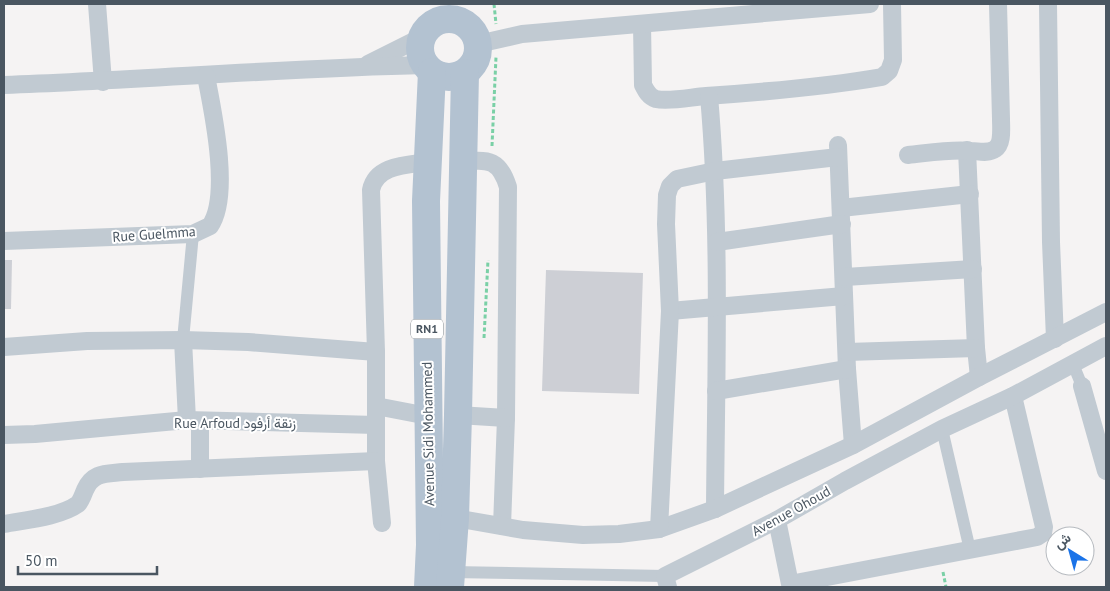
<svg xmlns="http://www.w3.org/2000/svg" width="1110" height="591" viewBox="0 0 1110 591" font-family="'PT Sans',Vazirmatn,sans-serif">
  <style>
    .building { fill: #cdcfd5 }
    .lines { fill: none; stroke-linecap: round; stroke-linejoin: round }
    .path { stroke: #7ad0a6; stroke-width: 3; stroke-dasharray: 4 2.5; stroke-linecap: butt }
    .pedestrian { stroke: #c1cad2; stroke-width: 12 }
    .minor { stroke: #c1cad2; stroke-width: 18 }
    .primary { stroke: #b3c2d1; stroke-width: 28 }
    .labels { text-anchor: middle; stroke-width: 4; stroke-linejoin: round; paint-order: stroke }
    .shield { fill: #fff; stroke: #808990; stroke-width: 1 }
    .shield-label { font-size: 12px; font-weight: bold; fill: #4a5661 }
    .street-label { font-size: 14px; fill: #4a5661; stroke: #fff }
  </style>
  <rect width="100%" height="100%" fill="#f5f3f3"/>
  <g class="building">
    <path d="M4 260H12L11 309H4Z"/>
    <path d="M546 270 643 273 639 394 542 391Z"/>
  </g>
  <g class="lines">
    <g class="path">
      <path d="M494 4 496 24"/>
      <path d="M492 146 496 57"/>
      <path d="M484 338 488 260"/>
      <path d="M943 572 946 587"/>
    </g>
    <g class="pedestrian">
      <path d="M183 340 193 234"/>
      <path d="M1073 364 1082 386"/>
      <path d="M942 429 970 550"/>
      <path d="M451 572 665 576"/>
    </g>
    <g class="minor">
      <path d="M97 4 103 82"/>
      <path d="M1048 4 1051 242 1055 339"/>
      <path d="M642 24 643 85C646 91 649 97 656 99 669 102 692 97 706 96 764 92 824 87 882 77L889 71 893 60 892 4"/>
      <path d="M478 44 522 34 870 4"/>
      <path d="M368 64 422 37"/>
      <path d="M4 85C144 80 285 68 425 65"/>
      <path d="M709 96C721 233 716 371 715 509"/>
      <path d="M838 145 847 369 853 445"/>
      <path d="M967 150 976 348 979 377"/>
      <path d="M908 155C928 153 951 149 971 151 978 151 988 154 995 149 1003 144 1001 128 1001 119L998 4"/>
      <path d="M463 162C489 158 500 161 508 187L506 418 502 526"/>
      <path d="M841 208 970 194"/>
      <path d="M4 241 193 234 210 226C231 196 213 112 206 76"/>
      <path d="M717 242 842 224"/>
      <path d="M845 277 973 269"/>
      <path d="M670 311 844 296"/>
      <path d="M183 340 187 420"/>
      <path d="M4 347 87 341 183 340 248 342 376 352"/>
      <path d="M847 352 976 348"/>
      <path d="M1082 386 1106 471"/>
      <path d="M716 391 847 369"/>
      <path d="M376 406 428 416"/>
      <path d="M458 415 506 418"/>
      <path d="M4 435 35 434 187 420 376 425"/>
      <path d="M200 469V421"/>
      <path d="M455 518 523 530 583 535 619 534 659 529 715 509 853 445 979 377 1106 312"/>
      <path d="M777 520 790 584 1037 537 1043 533 1044 527 1013 396"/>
      <path d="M382 523 376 461V352L371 190C376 165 407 165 427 162"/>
      <path d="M4 524C25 520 60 517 78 504 81 501 83 495 85 490 93 472 106 474 123 472L376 461"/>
      <path d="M659 529 670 311 666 224 667 195 670 186 677 179 715 171 838 157"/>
      <path d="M668 587 665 576 777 520 845 481 942 429 1013 396 1106 346"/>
    </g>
    <g class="primary">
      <circle cx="449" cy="48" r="29"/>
      <path d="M428 587 430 545 426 201 432 72"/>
      <path d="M450 587 455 518 458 415 465 73"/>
    </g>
  </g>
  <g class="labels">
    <rect class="shield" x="411" y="319.5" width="32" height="19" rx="4"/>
    <g class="shield-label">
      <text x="427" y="333">RN1</text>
    </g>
    <g class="street-label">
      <text transform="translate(154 234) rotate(-4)" y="5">Rue Guelmma</text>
      <text x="235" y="428">Rue Arfoud زنقة أرفود</text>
      <text transform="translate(428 434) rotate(-91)" y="5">Avenue Sidi Mohammed</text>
      <text transform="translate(791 511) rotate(-29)" y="5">Avenue Ohoud</text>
    </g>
  </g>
  <rect width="1110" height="591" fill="none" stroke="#4a5661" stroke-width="10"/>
  <g transform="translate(1070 551) rotate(323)"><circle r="24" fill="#ffffff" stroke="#b7bbc0"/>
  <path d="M0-4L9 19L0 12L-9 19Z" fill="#1a73e8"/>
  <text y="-8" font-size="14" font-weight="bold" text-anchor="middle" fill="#4a5661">ش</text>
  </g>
  <path d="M18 566v8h139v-8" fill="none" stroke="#4a5661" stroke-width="2.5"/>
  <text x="25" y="566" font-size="15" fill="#4a5661" stroke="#ffffff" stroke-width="4" paint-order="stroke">50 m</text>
</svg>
